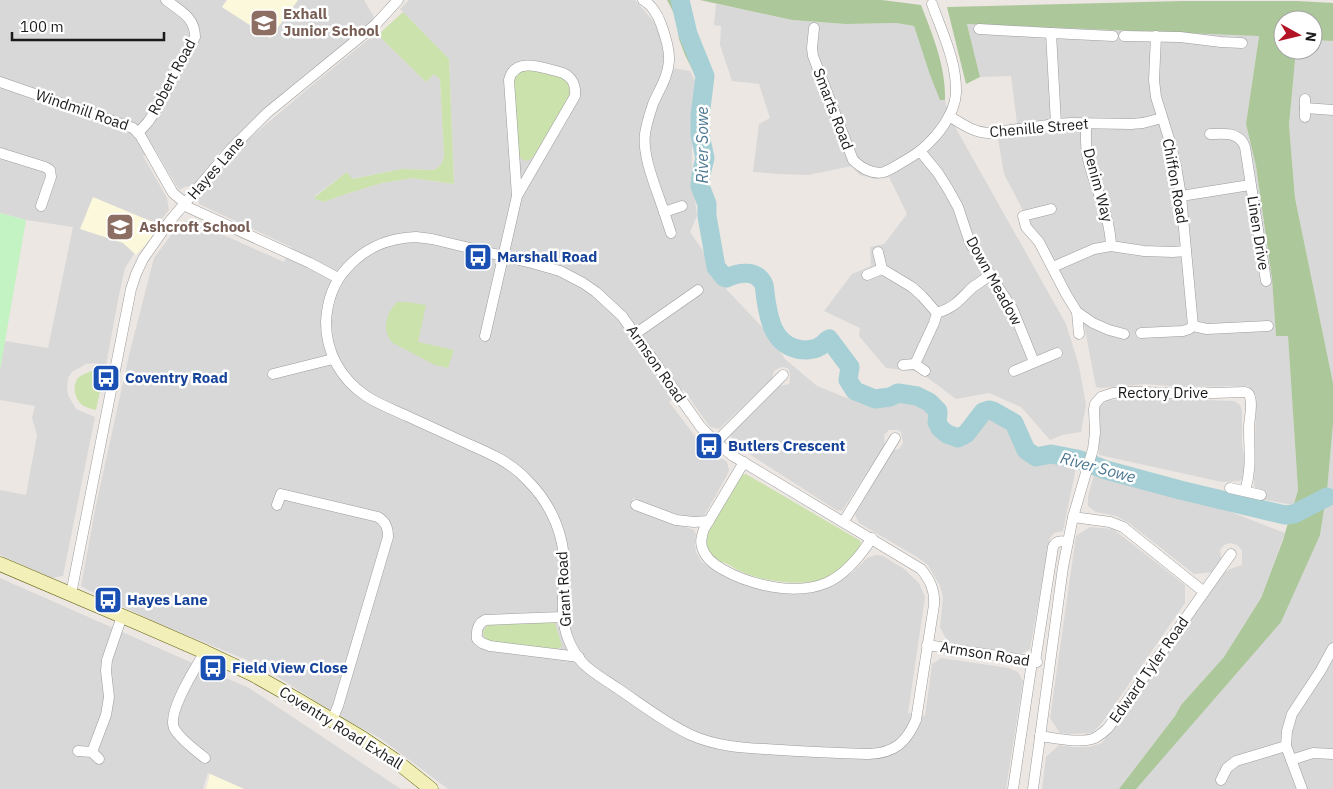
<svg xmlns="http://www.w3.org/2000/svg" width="1333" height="789" viewBox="0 0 1333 789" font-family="'IBM Plex Sans',sans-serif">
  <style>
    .residential { fill: #d9d8d8 }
    .education { fill: #fbf8db }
    .grass { fill: #cce2ac }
    .forest { fill: #acc79a }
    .park { fill: #c3f3c2 }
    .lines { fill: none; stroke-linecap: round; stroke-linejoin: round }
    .river { stroke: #a6d0d5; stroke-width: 19 }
    .minor-casing { stroke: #9c9c9c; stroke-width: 11 }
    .secondary-casing { stroke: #65650f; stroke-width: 15 }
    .minor { stroke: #fff; stroke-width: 10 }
    .secondary { stroke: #f2efb9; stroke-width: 14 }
    .labels { text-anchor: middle; stroke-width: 5; stroke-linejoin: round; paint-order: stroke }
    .education-label { font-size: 15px; font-weight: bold; fill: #785e54; stroke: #fff; text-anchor: start }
    .street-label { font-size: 15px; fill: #1b1b1b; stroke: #fff }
    .transit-label { font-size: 15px; font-weight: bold; fill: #164399; stroke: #fff; text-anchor: start }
    .water-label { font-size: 16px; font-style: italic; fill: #4c7792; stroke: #fff }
  </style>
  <rect width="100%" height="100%" fill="#ece7e2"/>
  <g class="residential">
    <path d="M0 0H227L222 7 270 38 298 0H364L374 17 372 24 308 72 267 107 218 154 194 189 187 186 179 190 155 149 143 156 167 198 169 210 138 248 125 268 118 300 106 365 93 363 86 364 72 372 68 378 67 390 68 395 76 409 95 417 63 576 52 578 0 555V490L26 495 37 435 32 418 35 406 0 400V370L5 341 48 348 73 227 26 220 0 213Z"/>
    <path d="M409 0H635L654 22 664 46 665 67 690 71 698 87 692 130V173L697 216 690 232 708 258 727 290 766 331 785 359 817 386 872 408 879 401 909 397 930 413 935 432 965 443 975 432 984 417 1008 425 1020 455 1049 464 1057 462 1076 468 1063 531 1054 533 1050 538 1030 649 1021 654 951 643 945 637 940 627 943 597 940 586 928 565 917 557 859 523 855 515 856 509 893 450 899 449 903 443 901 432 898 430H889L884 435 885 445 842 511 836 510 732 443 731 434 780 386 789 384 790 379V374L788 368 781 367 774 371 772 379 719 429 710 427 683 389 669 402 701 444 727 462 729 470 726 477 704 516 692 519 674 515 633 498 630 506 694 530 696 534 695 544 696 552 702 562 727 577 751 587 780 593 805 594 833 584 853 572 867 558 876 555 883 556 904 569 919 583 925 597 908 713 925 716 932 664 941 658 1009 668 1018 672 1023 681 1006 789H448L380 738 342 718 259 665 155 622 86 589 81 586 96 505 129 355 154 258 177 227 185 221H192L284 262 291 247 199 204V197L205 189 244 143 317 81 375 34 378 35 426 82 434 74 440 79 444 157 441 165 434 170 402 169 351 179 347 172 315 196V199L324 202 346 194 382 183 413 178 454 184 449 59 400 9Z"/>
    <path d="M716 4 792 20 846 24 896 23 914 26 930 75 940 99 945 100 949 116 1066 324 1079 366 1086 405 1081 432 1062 435 1050 440 1021 407 989 393 956 399 920 372 886 368 859 336 860 328 824 311 852 274 871 266 870 247 884 244 907 214 889 177 876 179 860 175 852 166 808 175 780 174 753 172 759 124 770 118 759 84 732 81 720 45 721 26 714 25Z"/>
    <path d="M967 24 1259 35 1246 124 1256 166 1272 279 1276 336H1288L1298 490 1293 505 1261 499 1263 491 1254 487 1256 406V395L1248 386 1180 387 1146 384 1101 388 1096 387 1081 309 1028 220 1004 174 996 127 1017 123 1011 76 980 77Z"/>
    <path d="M1313 40 1333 41V383L1295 198 1289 125 1296 50H1313Z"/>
    <path d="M1154 398 1234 401 1240 405 1242 411V444L1245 461 1243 477 1240 481 1222 482 1099 455V407L1108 400Z"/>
    <path d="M1333 424V789H1136L1320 535 1327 491Z"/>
    <path d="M1095 471 1226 510 1285 533 1261 598 1224 657 1181 705 1175 716 1119 789H1042L1046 757 1059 745 1072 747H1089L1102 743 1224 573 1230 569 1242 565V550L1237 545 1230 543 1224 545 1220 550 1222 561 1214 572 1194 574 1129 523 1116 516 1096 512 1088 506V496Z"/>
    <path d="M1090 527 1113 529 1185 585V603L1102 723 1092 733 1071 734 1060 733 1050 718 1076 536Z"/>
    <path d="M0 578 249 688 401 789H244L208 773 203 789H0Z"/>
  </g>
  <g class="education">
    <path d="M227 0H298L270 38 222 7Z"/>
    <path d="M93 197 160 225 153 236 136 255 123 243 80 229Z"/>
    <path d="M210 774 244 789H206Z"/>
  </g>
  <g class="grass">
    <path d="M403 12 449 59 454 184 413 178 382 183 346 194 324 202 315 199V197L347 172 352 179 402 169 434 170 441 165 444 157 440 79 434 74 426 82 378 35Z"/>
    <path d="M528 69C544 73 576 73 569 97L533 157C528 163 521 161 518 154L514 81 518 73Z"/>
    <path d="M397 302H407L426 305 418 342 454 350 448 368 435 365 393 343C381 331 386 313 397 302Z"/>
    <path d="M94 370 104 372 96 410C92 409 88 408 84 406 75 401 71 385 79 377 83 374 89 372 94 370Z"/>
    <path d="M746 474 859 540 861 542C860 553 850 559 842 566 836 572 829 580 820 581 794 585 764 582 740 571 733 568 726 561 719 562 708 552 704 547 707 532L740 476Z"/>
    <path d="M553 622 555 623 562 646 558 649 494 642 486 640 483 634 484 629 490 624Z"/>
  </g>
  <g class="forest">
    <path d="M667 0H688C683 27 695 43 707 66L700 75 693 71 685 55 679 39 676 17Z"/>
    <path d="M700 0H882L921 5C933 36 946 67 945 100H940L930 75 914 26 896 23 846 24 792 20Z"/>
    <path d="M1183 1H1297L1333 3V41L1313 40V20H1283V50H1296L1289 125 1295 198 1333 383V424L1327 491 1320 535 1281 622 1137 788 1136 789H1119L1175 716 1181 705 1224 657 1261 598 1283 540 1285 533 1298 490 1288 336H1276L1272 279 1256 166 1246 124 1259 36 967 24 980 77 966 84 947 7Z"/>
  </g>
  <path class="park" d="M0 213 26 220 0 370Z"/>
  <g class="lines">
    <path class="river" d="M680 0 688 34 705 76 700 116V135L705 158 701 174 700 186 707 204V216L716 267 724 277 726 278C739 272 757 269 764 285 765 289 765 295 766 300 769 319 773 341 794 348 802 351 816 351 823 344 825 343 826 340 829 339L850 367 848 380 855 391 875 399 890 397 898 393 917 396 929 402 938 411V414L937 422 940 428 947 434 958 438 966 434 983 412 989 410 993 411 1014 423 1026 450 1036 457 1051 454 1077 459 1106 470 1180 490 1285 515 1294 514 1327 497"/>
    <defs>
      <g id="minor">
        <path d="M643 0C651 4 658 15 661 24 665 35 670 49 669 61 668 77 659 90 653 104 650 113 646 125 645 134 642 157 657 190 664 212"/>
        <path d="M814 28 812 48 813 56 853 160C861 168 873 175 884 172 890 170 896 166 901 163 908 159 915 155 921 150 937 137 955 114 956 93 957 62 942 32 932 4"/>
        <path d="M979 29 1051 33 1113 36"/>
        <path d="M1051 33 1056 124"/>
        <path d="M1124 36 1180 37 1221 42 1242 43"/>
        <path d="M1156 36 1154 80 1156 97 1170 142 1176 166 1181 196 1193 326"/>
        <path d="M0 82 133 128 140 135 173 193 185 203"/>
        <path d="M1305 99V117"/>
        <path d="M1305 108 1333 110"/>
        <path d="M949 116C962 124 973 132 988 133L1056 124 1071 123 1131 124 1143 123 1162 118"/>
        <path d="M1086 123C1086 135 1085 147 1088 159 1095 189 1110 215 1111 246"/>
        <path d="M138 133 148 122 156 110 195 37C195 17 180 11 166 0"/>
        <path d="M1210 134C1224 134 1239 131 1245 147L1266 281"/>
        <path d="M920 151 938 173 948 189 958 207 970 243 1013 310 1034 362"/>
        <path d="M0 153 45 167 50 170 51 177 41 206"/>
        <path d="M1181 196 1250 185"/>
        <path d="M183 205 310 263 338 278"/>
        <path d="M1051 209 1023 216 1026 227 1039 242 1066 294 1077 312 1093 323 1109 330 1124 334"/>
        <path d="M671 233 664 212 682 206"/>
        <path d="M416 237 432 239 532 263 560 271 583 283 596 292 622 316 700 426 712 439 733 456 921 569C930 580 935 590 934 605L916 720C906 743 894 753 869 754 840 753 810 752 781 750 750 748 720 748 691 735 665 723 641 704 617 688 607 681 596 675 587 667 575 657 566 638 564 623 561 606 564 589 564 572 566 538 552 505 528 481 511 462 489 453 466 443 446 434 427 425 407 416 394 410 378 404 366 396 341 379 326 353 326 322 327 301 333 283 347 268 366 247 388 238 416 237Z"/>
        <path d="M878 252 882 269"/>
        <path d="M1053 267 1094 249 1111 246 1144 251 1173 252 1186 251"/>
        <path d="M867 275 882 269 912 287 922 296 937 313"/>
        <path d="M1077 312 1079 334"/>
        <path d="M1141 333 1183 331 1189 329 1193 326 1207 329 1268 326"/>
        <path d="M635 334 698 290"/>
        <path d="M485 336 517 196 575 96C576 85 573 78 563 73 546 69 515 55 509 80L517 196"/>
        <path d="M915 364 934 323 937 313C957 306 959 300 973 287 979 283 985 279 990 275"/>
        <path d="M903 365 915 364 925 371"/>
        <path d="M1014 371 1057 353"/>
        <path d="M273 374 333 359"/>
        <path d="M716 442 783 375"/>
        <path d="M744 462 704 529C702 535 700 541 702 547 705 558 713 564 722 569 750 585 795 596 826 583 845 575 861 555 872 538"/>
        <path d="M1230 488 1261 495"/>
        <path d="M277 505 281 494 378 517C386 522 388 528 388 537L338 706 332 720"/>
        <path d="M636 505 676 520 694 522 709 521"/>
        <path d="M1073 517 1110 522 1123 527 1204 592"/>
        <path d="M844 521 895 438"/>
        <path d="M71 594 131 289 136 274 143 259 169 222 230 150 267 113 376 24 398 0"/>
        <path d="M563 617 485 620C477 624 476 631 477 639L482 643 490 646 579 657"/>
        <path d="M927 645 1037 662"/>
        <path d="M205 652C196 667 167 712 174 728 179 738 196 751 205 758"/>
        <path d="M1035 662 1053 547C1056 540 1061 541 1068 542"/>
        <path d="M1040 736C1055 738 1081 744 1095 738 1100 735 1104 732 1108 728L1231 554"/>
        <path d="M78 751 92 752 99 759"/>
        <path d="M92 752 106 715 109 697 106 671 107 660 122 616"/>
        <path d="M1291 760 1313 753 1333 754"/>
        <path d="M1221 780 1227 768 1236 761 1286 746"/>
        <path d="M1013 789 1032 662"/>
        <path d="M1033 789 1063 567 1073 517 1093 449 1095 433 1094 409 1095 404 1101 397 1113 393 1124 392H1144L1182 394 1245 392C1248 393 1249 393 1250 397 1253 406 1249 419 1249 428 1249 452 1252 468 1245 491"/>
        <path d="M1302 789 1286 746 1287 731 1292 714 1321 670 1333 648"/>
      </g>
      <path id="secondary" d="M0 564 143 625 205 652 254 675 298 700 362 738 396 761 431 789"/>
    </defs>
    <use href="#minor" class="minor-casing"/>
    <use href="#secondary" class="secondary-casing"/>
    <use href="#minor" class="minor"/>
    <use href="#secondary" class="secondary"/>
  </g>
  <defs>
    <symbol id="school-square" viewBox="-11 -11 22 22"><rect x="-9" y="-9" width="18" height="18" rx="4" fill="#8d6e63" stroke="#fff"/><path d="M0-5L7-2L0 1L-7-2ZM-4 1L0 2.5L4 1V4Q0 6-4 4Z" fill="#fff"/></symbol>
    <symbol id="bus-square" viewBox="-11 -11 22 22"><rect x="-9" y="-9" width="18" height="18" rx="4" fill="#1a4fb4" stroke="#fff"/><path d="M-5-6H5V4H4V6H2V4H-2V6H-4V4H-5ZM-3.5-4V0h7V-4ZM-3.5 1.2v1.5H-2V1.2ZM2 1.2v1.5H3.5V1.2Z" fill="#fff"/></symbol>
  </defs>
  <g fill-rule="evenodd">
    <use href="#school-square" x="248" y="7" width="32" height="32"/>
    <use href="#school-square" x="104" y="211" width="32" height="32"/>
    <use href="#bus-square" x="462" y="241" width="32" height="32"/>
    <use href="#bus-square" x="90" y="362" width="32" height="32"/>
    <use href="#bus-square" x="693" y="430" width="32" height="32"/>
    <use href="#bus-square" x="92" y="584" width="32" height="32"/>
    <use href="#bus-square" x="197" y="652" width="32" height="32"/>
  </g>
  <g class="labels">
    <g class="education-label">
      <text x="283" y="19">Exhall<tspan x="283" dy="17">Junior School</tspan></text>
      <text x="139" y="232">Ashcroft School</text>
    </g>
    <g class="street-label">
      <text transform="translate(172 77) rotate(-62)" y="5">Robert Road</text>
      <text transform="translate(833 109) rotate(69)" y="5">Smarts Road</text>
      <text transform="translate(82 110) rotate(19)" y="5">Windmill Road</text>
      <text transform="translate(1039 128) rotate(-5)" y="5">Chenille Street</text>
      <text transform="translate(216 168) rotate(-49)" y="5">Hayes Lane</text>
      <text transform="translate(1175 181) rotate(80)" y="5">Chiffon Road</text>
      <text transform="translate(1098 185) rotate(75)" y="5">Denim Way</text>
      <text transform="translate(1258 233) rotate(81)" y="5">Linen Drive</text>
      <text transform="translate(994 281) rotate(61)" y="5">Down Meadow</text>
      <text transform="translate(656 364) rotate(55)" y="5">Armson Road</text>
      <text x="1163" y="398">Rectory Drive</text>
      <text transform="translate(564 589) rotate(-93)" y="5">Grant Road</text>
      <text transform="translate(985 654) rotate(9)" y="5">Armson Road</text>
      <text transform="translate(1149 670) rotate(-55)" y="5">Edward Tyler Road</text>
      <text transform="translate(341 728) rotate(32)" y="5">Coventry Road Exhall</text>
    </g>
    <g class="transit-label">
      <text x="497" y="262">Marshall Road</text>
      <text x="125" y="383">Coventry Road</text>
      <text x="728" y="451">Butlers Crescent</text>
      <text x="127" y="605">Hayes Lane</text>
      <text x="232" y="673">Field View Close</text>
    </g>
    <g class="water-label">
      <text transform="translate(702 145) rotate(-90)" y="6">River Sowe</text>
      <text transform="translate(1098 467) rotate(15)" y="6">River Sowe</text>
    </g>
  </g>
  <g transform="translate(1298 35) rotate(98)"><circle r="24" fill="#ffffff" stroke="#a4a4a4"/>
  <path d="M0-4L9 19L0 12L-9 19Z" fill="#b31425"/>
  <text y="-8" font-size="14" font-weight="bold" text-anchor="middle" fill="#1b1b1b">N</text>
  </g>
  <path d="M12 32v8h152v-8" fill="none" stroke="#1b1b1b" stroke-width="2.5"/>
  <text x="20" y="32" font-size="15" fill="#1b1b1b" stroke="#ffffff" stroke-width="4" paint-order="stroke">100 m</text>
</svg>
